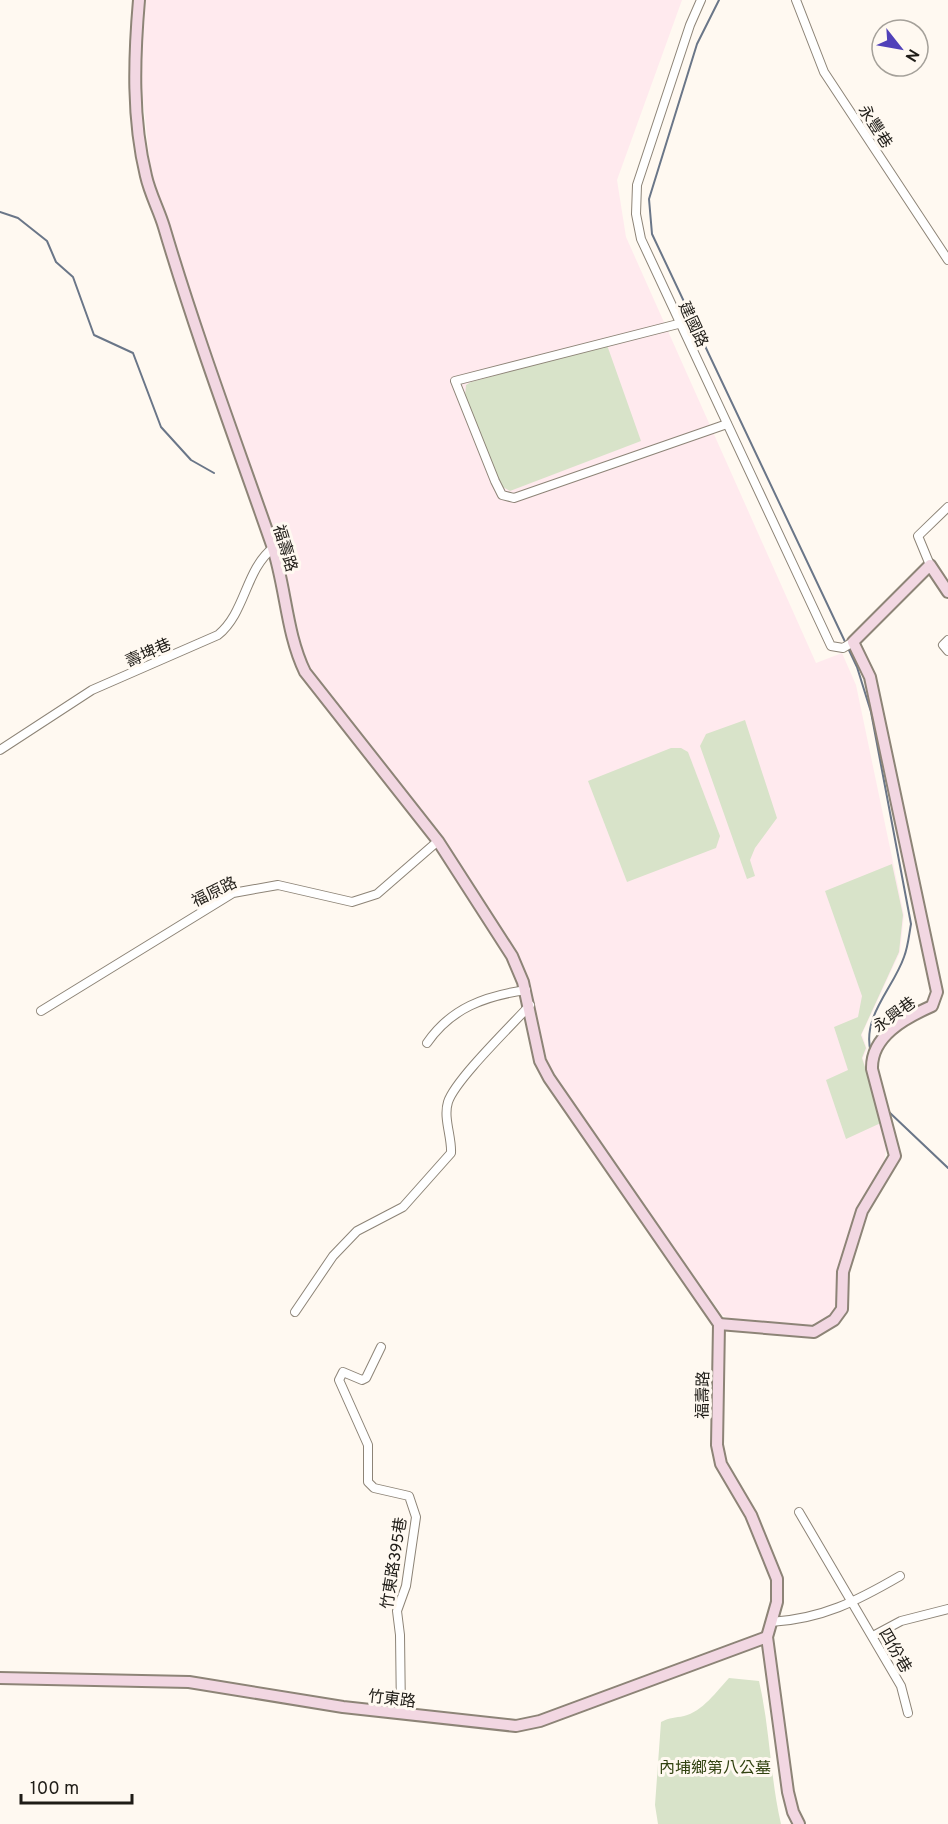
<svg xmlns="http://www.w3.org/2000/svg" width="948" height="1824" viewBox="0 0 948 1824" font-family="Overpass,'Noto Sans TC',sans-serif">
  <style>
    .industrial { fill: #ffeaee }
    .green { fill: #d8e3c9 }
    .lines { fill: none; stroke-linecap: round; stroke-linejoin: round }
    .stream { stroke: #6a7688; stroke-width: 2 }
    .street-casing { stroke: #8d8477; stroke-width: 10 }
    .secondary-casing { stroke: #8d8477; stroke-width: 14 }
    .street { stroke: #fff; stroke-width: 8 }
    .secondary { stroke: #f2d7e2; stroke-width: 10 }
    .labels { text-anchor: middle; stroke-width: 6; stroke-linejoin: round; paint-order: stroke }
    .street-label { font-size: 16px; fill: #1f1c17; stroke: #fff9f1 }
    .park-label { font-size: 16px; fill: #324311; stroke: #fff9f1 }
  </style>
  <rect width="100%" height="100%" fill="#fff9f1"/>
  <path class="industrial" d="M146 0H682L617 180 626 237 816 663 842 653 856 685 904 915 900 952 862 1034 867 1049 863 1058 888 1140 882 1172 863 1204 839 1308 817 1329 738 1323 722 1315 550 1073 530 989 515 952 305 660 285 570 227 412 151 172 140 72Z"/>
  <g class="green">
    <path d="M607 345 641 441 510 491 501 486 465 396 466 385 471 382Z"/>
    <path d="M745 720 777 818 755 848 750 860 755 876 747 879 700 746 706 734Z"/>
    <path d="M671 748H681L688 752 720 836 716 848 627 882 588 781Z"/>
    <path d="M892 864 903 915 899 952 861 1035 866 1048 862 1058 883 1122 846 1139 826 1080 848 1070 834 1027 858 1017 862 996 825 891Z"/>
    <path d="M729 1678 759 1681C770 1728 770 1777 781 1824H658L655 1805 661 1722C670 1717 675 1718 684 1716 702 1712 717 1691 729 1678Z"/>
  </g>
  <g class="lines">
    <g class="stream">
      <path d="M719 0 697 44 649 199 652 234 857 667 871 712 911 924C909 935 908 947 904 957 893 989 861 1017 871 1053"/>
      <path d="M0 212 18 218 47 241 56 262 73 277 94 335 133 353 161 427 191 460 214 473"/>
      <path d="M889 1112 948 1168"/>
    </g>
    <defs>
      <g id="street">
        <path d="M701 0 690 25 637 185 636 214 641 239 831 646 843 648 853 642"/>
        <path d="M796 0 824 72 948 260"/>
        <path d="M678 324 455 381 495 481 502 495 514 498 727 424"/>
        <path d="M930 565 918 536 948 507"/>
        <path d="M948 640 943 645 948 651"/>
        <path d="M0 750 92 690 218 635C246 612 245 570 273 548"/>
        <path d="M41 1011 233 893 278 885 352 902 377 894 438 841"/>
        <path d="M427 1043C451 1008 485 996 526 990"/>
        <path d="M295 1312 333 1256 357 1231 403 1207 451 1153C452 1137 443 1118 448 1102 455 1080 512 1025 530 1005"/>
        <path d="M381 1347 366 1378 362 1380 343 1372 339 1380 368 1445V1482L374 1488 409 1496 416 1517 406 1586 397 1611 400 1635 401 1714"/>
        <path d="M799 1512 901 1686 908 1713"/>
        <path d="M771 1622C822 1619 857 1601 900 1576"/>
        <path d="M873 1636 901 1621 948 1609"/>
      </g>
      <g id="secondary">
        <path d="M139 0C134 58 132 119 146 176 150 194 159 210 164 227 196 335 235 439 272 545 286 587 286 633 305 672L438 841 512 956 523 982 540 1061 549 1078 719 1324 717 1445 721 1464 751 1515 777 1579V1602L767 1637 788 1792 793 1812 799 1824"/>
        <path d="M719 1324 814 1332 834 1320 842 1309 843 1272 862 1211 895 1156 872 1069C871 1036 905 1018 932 1006L937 992 870 677 853 642 930 565 948 592"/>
        <path d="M0 1678 189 1682 343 1707 516 1726 540 1721 767 1637"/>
      </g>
    </defs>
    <use href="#street" class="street-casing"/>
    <use href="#secondary" class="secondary-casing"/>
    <use href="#street" class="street"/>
    <use href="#secondary" class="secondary"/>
  </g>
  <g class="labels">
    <g class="street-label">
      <text transform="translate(876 126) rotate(57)" y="6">永豐巷</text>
      <text transform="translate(694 324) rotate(65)" y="6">建國路</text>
      <text transform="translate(286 548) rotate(73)" y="6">福壽路</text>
      <text transform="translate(148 652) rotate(-24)" y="6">壽埤巷</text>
      <text transform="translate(214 891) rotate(-26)" y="6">福原路</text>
      <text transform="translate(894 1014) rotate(-36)" y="6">永興巷</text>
      <text transform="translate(702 1395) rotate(-89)" y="6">福壽路</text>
      <text transform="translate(393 1563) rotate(-81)" y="6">竹東路395巷</text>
      <text transform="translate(896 1650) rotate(60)" y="6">四份巷</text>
      <text transform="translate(392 1698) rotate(7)" y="6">竹東路</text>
    </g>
    <g class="park-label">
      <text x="715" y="1773">內埔鄉第八公墓</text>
    </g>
  </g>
  <g transform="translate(900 48) rotate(121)"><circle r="28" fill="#fff9f1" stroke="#a5a19a" stroke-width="1.5"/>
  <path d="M0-4.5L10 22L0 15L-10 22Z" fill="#5041b9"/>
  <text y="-9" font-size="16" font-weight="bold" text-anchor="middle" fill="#1f1c17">N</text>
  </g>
  <path d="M21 1794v9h111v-9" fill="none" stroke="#1f1c17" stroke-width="3"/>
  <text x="30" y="1794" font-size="18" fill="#1f1c17" stroke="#fff9f1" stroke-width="4.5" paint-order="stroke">100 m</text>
</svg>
